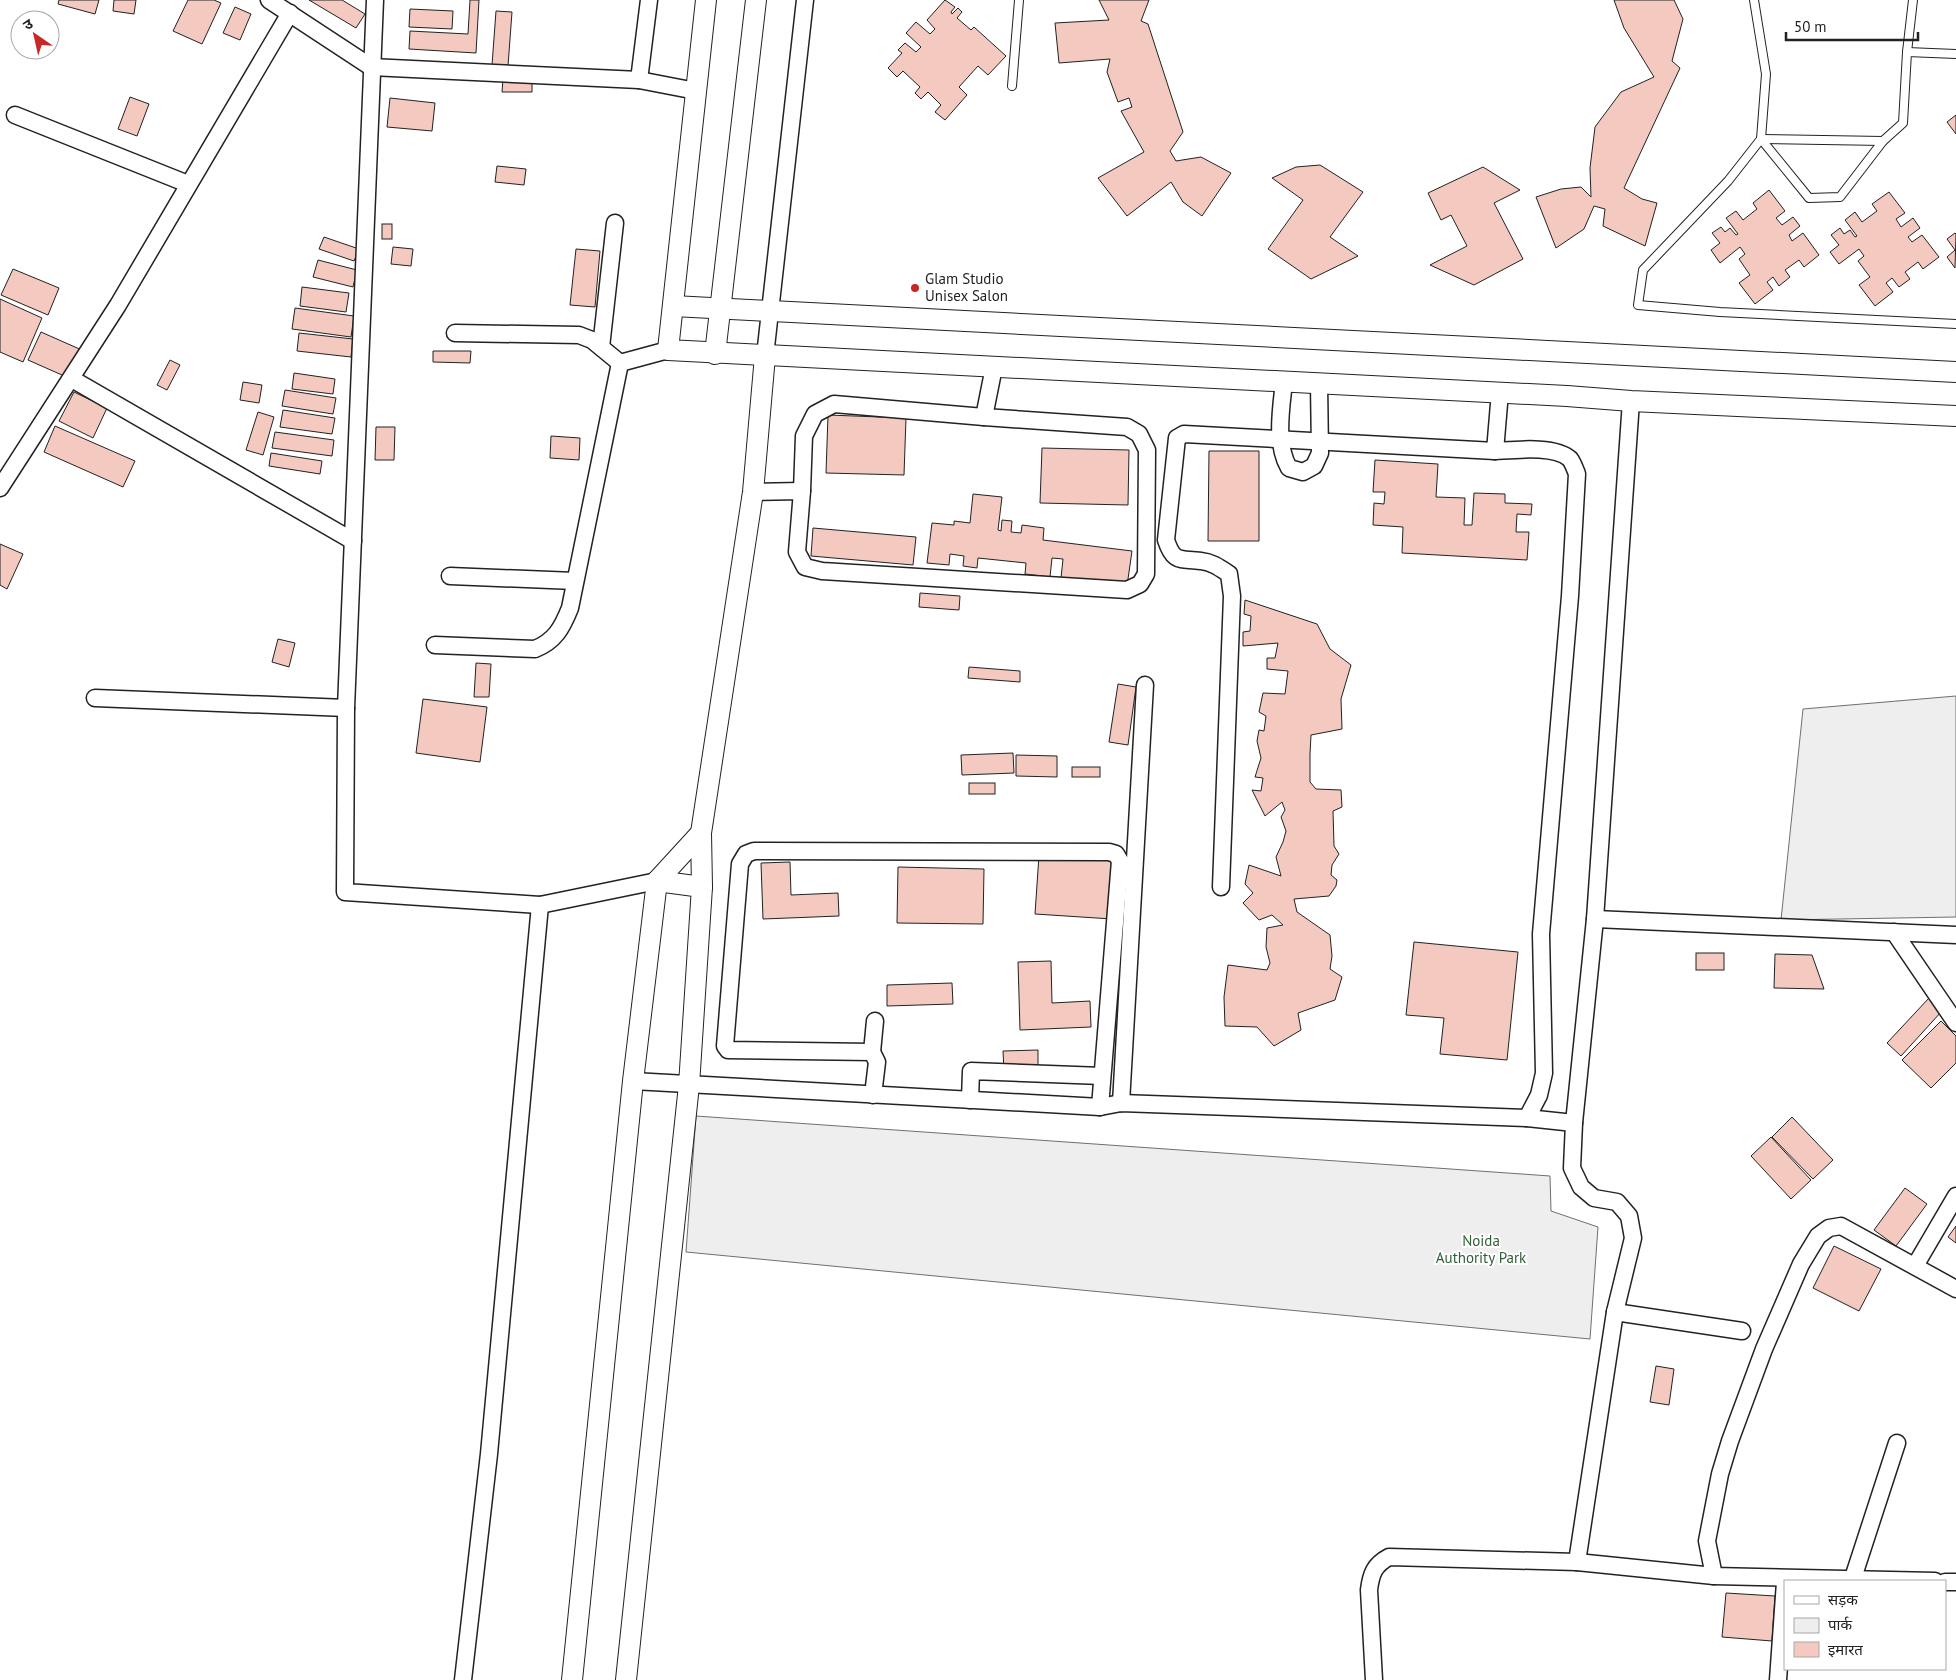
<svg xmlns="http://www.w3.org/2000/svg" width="1956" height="1680" viewBox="0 0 1956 1680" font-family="'PT Sans','Noto Sans Devanagari',sans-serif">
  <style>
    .green { fill: #eee; stroke: #6f6f6f }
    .building { fill: #f3c9c0; stroke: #222 }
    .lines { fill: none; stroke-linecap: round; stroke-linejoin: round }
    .service-casing { stroke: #222; stroke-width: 10 }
    .minor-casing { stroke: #222; stroke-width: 19 }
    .tertiary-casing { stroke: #222; stroke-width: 22 }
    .service { stroke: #fff; stroke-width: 8 }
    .minor { stroke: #fff; stroke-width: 16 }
    .tertiary { stroke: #fff; stroke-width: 20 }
    .poi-dot { fill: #c62828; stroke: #fff; stroke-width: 2 }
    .labels { text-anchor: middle; stroke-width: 4; stroke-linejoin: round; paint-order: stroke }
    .poi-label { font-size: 15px; fill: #222; stroke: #fff; text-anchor: start }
    .park-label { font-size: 15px; fill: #2f5e38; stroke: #fff }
  </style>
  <rect width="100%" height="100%" fill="#fff"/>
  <g class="green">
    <path d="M1956 696V917L1781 920 1803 709Z"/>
    <path d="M696 1116 1550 1176 1551 1211 1598 1227 1590 1339 686 1252Z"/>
  </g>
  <g class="building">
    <path d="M59 0H99L95 14 58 4Z"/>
    <path d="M114 0H136L134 14 113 11Z"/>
    <path d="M188 0H214L221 3 202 44 173 31Z"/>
    <path d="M309 0H342L365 14 356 28Z"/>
    <path d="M470 0H479L476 53 409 49 410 31 468 34Z"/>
    <path d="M945 0 955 7 951 12 952 14 958 8 962 12 957 18 971 30 974 27 1006 56 988 75 978 66 959 87 967 95 945 120 935 112 941 105 928 92 921 99 915 93 920 87 903 71 897 77 888 68 902 53 898 50 905 43 916 52 921 47 906 33 916 22 930 34 935 29 927 20Z"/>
    <path d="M1099 0H1149L1141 21 1148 24 1183 132 1170 151 1176 161 1201 157 1231 173 1202 216 1183 202 1171 182 1127 216 1098 178 1144 152 1121 111 1132 107 1129 98 1118 102 1107 72 1110 59 1059 63 1055 23 1109 20Z"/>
    <path d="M1614 0H1674L1683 19 1672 61 1680 68 1624 188 1642 199 1657 203 1645 246 1603 226 1605 209 1594 206 1584 229 1556 248 1536 197 1561 189 1581 187 1591 197 1590 168 1595 127 1621 92 1654 77 1624 28Z"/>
    <path d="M235 7 251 14 240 40 223 33Z"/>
    <path d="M410 9 453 11 452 29 409 27Z"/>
    <path d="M496 11 512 12 508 66 492 65Z"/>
    <path d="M503 79H532V92H502Z"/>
    <path d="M130 97 149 104 137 136 118 129Z"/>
    <path d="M390 98 435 103 432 131 387 127Z"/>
    <path d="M1956 115V134L1947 122Z"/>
    <path d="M1320 165 1363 192 1330 237 1358 256 1311 279 1268 249 1303 200 1272 178 1296 167Z"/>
    <path d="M497 166 526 169 524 185 495 182Z"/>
    <path d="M1483 167 1520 190 1494 203 1523 259 1474 285 1430 265 1467 246 1451 215 1441 220 1428 193Z"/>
    <path d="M1769 190 1785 211 1776 218 1782 225 1793 217 1800 226 1789 235 1792 241 1803 233 1819 255 1804 267 1799 260 1785 270 1790 277 1779 286 1773 277 1767 282 1773 290 1755 304 1739 283 1750 275 1739 259 1745 254 1740 247 1720 263 1711 250 1720 243 1712 233 1721 227 1725 232 1730 228 1736 235 1738 234 1726 218 1736 211 1743 220 1757 209 1753 203Z"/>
    <path d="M1889 192 1905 213 1896 219 1901 227 1913 218 1920 228 1908 237 1912 242 1922 235 1939 257 1923 269 1918 262 1905 272 1910 279 1899 287 1892 278 1886 283 1893 292 1875 306 1859 285 1870 277 1858 261 1864 256 1859 249 1839 264 1830 252 1839 245 1831 235 1840 228 1844 234 1850 230 1855 237 1857 236 1845 220 1855 212 1862 222 1877 211 1872 204Z"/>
    <rect x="382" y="224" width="10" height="15"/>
    <path d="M1955 233 1956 234 1955 268 1947 257 1955 250 1947 239Z"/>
    <path d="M324 237 359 249 354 261 319 249Z"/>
    <path d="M393 247 413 249 411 266 391 264Z"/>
    <path d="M576 249 600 251 595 307 570 305Z"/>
    <path d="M318 260 357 270 353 287 313 277Z"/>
    <path d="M13 269 59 288 48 315 1 295Z"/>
    <path d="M302 287 349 293 346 312 300 306Z"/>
    <path d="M0 299 42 318 23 362 0 352Z"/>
    <path d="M295 308 354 316 351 337 292 329Z"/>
    <path d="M41 332 84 351 71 379 28 360Z"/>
    <path d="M299 333 353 339 351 357 297 351Z"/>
    <path d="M433 351H471L470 363 433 362Z"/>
    <path d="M170 360 180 365 167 390 157 385Z"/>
    <path d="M294 373 335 379 333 394 292 389Z"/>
    <path d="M243 382 262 385 259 403 240 400Z"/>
    <path d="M285 390 336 398 333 414 282 406Z"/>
    <path d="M74 392 107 408 93 438 59 421Z"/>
    <path d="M283 410 335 418 332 434 280 427Z"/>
    <path d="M258 412 274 417 263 455 246 450Z"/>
    <path d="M828 415 906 418 904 475 826 473Z"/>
    <path d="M55 426 135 461 123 487 44 452Z"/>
    <path d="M376 427H395L394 460H375Z"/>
    <path d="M275 432 334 440 332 456 272 448Z"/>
    <path d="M551 436 580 438 579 460 550 458Z"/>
    <path d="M1042 448 1129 450 1128 505 1040 503Z"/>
    <path d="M1209 451H1259V541H1208Z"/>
    <path d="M271 453 322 461 320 474 269 466Z"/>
    <path d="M1375 460 1438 464 1436 497 1465 498 1464 525H1472L1474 493 1505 494V503L1532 504 1531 515 1517 514 1516 532H1529L1527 560 1402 553 1403 527 1373 525 1374 503 1384 504 1385 492H1373Z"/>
    <path d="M973 494 1002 497 998 530 1001 531 1002 520 1012 521 1011 532 1021 533 1022 525 1044 528 1043 540 1132 551 1127 586 1061 578 1063 559 1052 558 1050 577 1025 574 1026 563 978 558 977 568 963 566 964 556 950 554 949 565 927 563 932 523 954 525V521L970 523Z"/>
    <path d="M813 528 916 537 913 565 811 556Z"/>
    <path d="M0 544 23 554 7 589 0 585Z"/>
    <path d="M920 593 960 596 959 610 919 607Z"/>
    <path d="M1245 600 1317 624 1330 649 1351 665 1341 699 1342 729 1311 735 1310 754V782L1316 789 1341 790 1342 807 1333 811 1334 846 1339 854 1332 865 1331 875 1337 880 1336 886 1329 896 1294 899 1297 912 1330 935 1332 956 1330 969 1342 977 1335 1000 1298 1013 1301 1030 1274 1046 1257 1027 1225 1026 1224 997 1228 965 1267 970 1270 963 1266 947 1267 928 1283 925 1272 915 1259 920 1243 903 1253 893 1245 884 1249 865 1281 876 1276 857 1283 842 1286 831 1281 817 1285 810 1282 802 1265 816 1252 790 1261 791 1263 778 1255 777 1261 758 1257 741 1259 730 1264 731 1266 716 1259 712 1263 693 1285 694 1288 671 1267 669V658H1275L1278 643 1243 646V632L1250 631 1251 616 1244 614Z"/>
    <path d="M278 639 295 643 289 667 272 662Z"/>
    <path d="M476 663 491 664 489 697H474Z"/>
    <path d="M969 667 1020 671V682L968 678Z"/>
    <path d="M1118 684 1136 687 1128 745 1109 742Z"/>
    <path d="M423 699 487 707 480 762 416 753Z"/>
    <path d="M1013 753 1014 773 962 775 961 755Z"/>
    <path d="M1016 755 1057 756V777L1016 776Z"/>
    <rect x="1072" y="767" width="28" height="10"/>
    <rect x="969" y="783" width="26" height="11"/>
    <path d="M1039 855 1116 860 1112 919 1035 914Z"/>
    <path d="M790 862 791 895 838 893 839 916 763 919 761 863Z"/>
    <path d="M898 867 984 869 983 924 897 923Z"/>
    <path d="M1414 942 1518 952 1507 1060 1440 1054 1444 1018 1406 1015Z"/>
    <rect x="1696" y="953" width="28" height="17"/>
    <path d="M1775 954 1812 955 1824 989 1774 988Z"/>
    <path d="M1051 961 1052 1003 1090 1001 1091 1027 1020 1030 1018 962Z"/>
    <path d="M952 983 953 1004 887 1006V985Z"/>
    <path d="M1929 998 1942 1011 1901 1056 1887 1043Z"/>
    <path d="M1941 1021 1956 1036V1063L1931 1088 1902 1060Z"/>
    <path d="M1038 1050V1070L1004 1071 1003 1051Z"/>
    <path d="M1792 1117 1833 1160 1813 1179 1772 1137Z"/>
    <path d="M1771 1137 1811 1180 1791 1199 1751 1156Z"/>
    <path d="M1905 1188 1927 1204 1896 1246 1874 1230Z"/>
    <path d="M1956 1226V1243L1948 1237Z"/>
    <path d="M1834 1246 1881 1269 1859 1311 1813 1288Z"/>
    <path d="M1656 1366 1674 1369 1669 1405 1650 1402Z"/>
    <path d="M1726 1593 1775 1596 1772 1641 1722 1637Z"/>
  </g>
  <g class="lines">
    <defs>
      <g id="service">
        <path d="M1754 0 1766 74 1761 139 1728 181 1643 270 1638 305 1720 312 1956 324"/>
        <path d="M1907 52 1913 0"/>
        <path d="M1012 86 1019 0"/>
        <path d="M1761 139 1883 141 1903 123 1907 52 1956 54"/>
        <path d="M1761 139 1809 198 1840 197 1883 141"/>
      </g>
      <g id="minor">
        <path d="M269 0 371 67 639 80 696 91"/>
        <path d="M375 0 346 708 345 892 540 905 657 881"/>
        <path d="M639 80 649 0"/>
        <path d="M15 115 188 184"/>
        <path d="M455 333 579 335 592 340 620 363 668 350"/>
        <path d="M601 347 615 223"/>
        <path d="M765 356 805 0"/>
        <path d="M72 379 353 541"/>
        <path d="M1284 382C1281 409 1275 444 1289 468L1303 472 1314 466 1320 453 1319 383"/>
        <path d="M1495 451 1500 392"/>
        <path d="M0 488 118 305 290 13"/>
        <path d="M802 491 804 436 815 414 834 404 984 417"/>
        <path d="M753 492 802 491 797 552 805 567 822 571 1127 590 1140 584 1146 574 1147 450 1139 434 1127 427 984 417 994 367"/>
        <path d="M450 576 575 581"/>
        <path d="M435 645 535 649C555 641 562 628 570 608L620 363"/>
        <path d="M95 698 346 708"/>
        <path d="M1221 887 1232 596 1229 574C1220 568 1212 562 1201 561 1180 558 1174 564 1166 540L1177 438 1184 434 1495 451C1514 450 1555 445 1570 459 1573 463 1575 469 1577 474L1570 596 1541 934 1544 1073 1539 1095 1527 1118"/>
        <path d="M1595 919 1956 935"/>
        <path d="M1894 932 1956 1023"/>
        <path d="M872 1052 875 1021"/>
        <path d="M633 1081 1100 1107 1121 1103 1527 1118 1574 1123"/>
        <path d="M873 1095 877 1062 872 1052 728 1050 725 1046 740 864 746 854 754 851 1109 852 1116 854 1120 861 1100 1107"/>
        <path d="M970 1100 971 1071 1102 1076"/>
        <path d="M1121 1103 1145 685"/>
        <path d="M1915 1266 1956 1196"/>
        <path d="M1615 1312 1742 1331"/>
        <path d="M1577 1562 1615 1312 1633 1238 1629 1216 1617 1202 1594 1198 1581 1187 1572 1168 1574 1123 1595 919 1631 401"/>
        <path d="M1714 1576 1707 1541 1720 1474 1730 1441 1764 1349 1801 1264 1818 1236 1829 1228 1841 1226 1956 1289"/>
        <path d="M1853 1578 1897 1443"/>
        <path d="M1945 1582H1956"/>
        <path d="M463 1680 489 1454 540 905"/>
        <path d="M1374 1680 1369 1590C1371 1574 1374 1565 1389 1557L1577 1562 1714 1576 1935 1581"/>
        <path d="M1778 1680 1785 1582"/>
      </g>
      <g id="tertiary">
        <path d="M706 0 668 350 1567 396 1631 401 1956 416"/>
        <path d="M673 306 1956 372"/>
        <path d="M715 354 756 0"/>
        <path d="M657 881 702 887"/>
        <path d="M572 1680 633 1081 657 881 701 833"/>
        <path d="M626 1680 689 1085 702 887 701 833 753 492 765 356"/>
      </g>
    </defs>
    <use href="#service" class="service-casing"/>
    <use href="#minor" class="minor-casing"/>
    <use href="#tertiary" class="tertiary-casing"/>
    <use href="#service" class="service"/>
    <use href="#minor" class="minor"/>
    <use href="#tertiary" class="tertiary"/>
  </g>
  <circle class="poi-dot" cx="915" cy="288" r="5"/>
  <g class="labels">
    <g class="poi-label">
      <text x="925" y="284">Glam Studio<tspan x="925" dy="17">Unisex Salon</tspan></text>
    </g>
    <g class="park-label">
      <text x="1481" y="1246">Noida<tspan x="1481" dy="17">Authority Park</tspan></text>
    </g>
  </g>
  <rect x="1784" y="1580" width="162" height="90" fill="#ffffff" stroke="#a7a7a7"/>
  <rect x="1794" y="1596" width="25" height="8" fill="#ffffff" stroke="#a7a7a7"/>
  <text x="1828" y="1605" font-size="15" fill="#222222">सड़क</text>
  <rect x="1794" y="1618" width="25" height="15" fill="#eeeeee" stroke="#a7a7a7"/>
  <text x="1828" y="1630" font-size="15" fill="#222222">पार्क</text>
  <rect x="1794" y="1642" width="25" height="15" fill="#f3c9c0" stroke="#a7a7a7"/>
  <text x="1828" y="1655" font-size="15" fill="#222222">इमारत</text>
  <g transform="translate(35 35) rotate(326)"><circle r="24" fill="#ffffff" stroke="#a7a7a7"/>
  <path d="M0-4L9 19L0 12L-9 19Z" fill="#c62828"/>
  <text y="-8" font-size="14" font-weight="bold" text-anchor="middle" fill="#222222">उ</text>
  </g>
  <path d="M1786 32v8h132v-8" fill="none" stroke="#222222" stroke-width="2.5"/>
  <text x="1794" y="32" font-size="15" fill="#222222" stroke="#ffffff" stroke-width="4" paint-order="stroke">50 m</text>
</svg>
